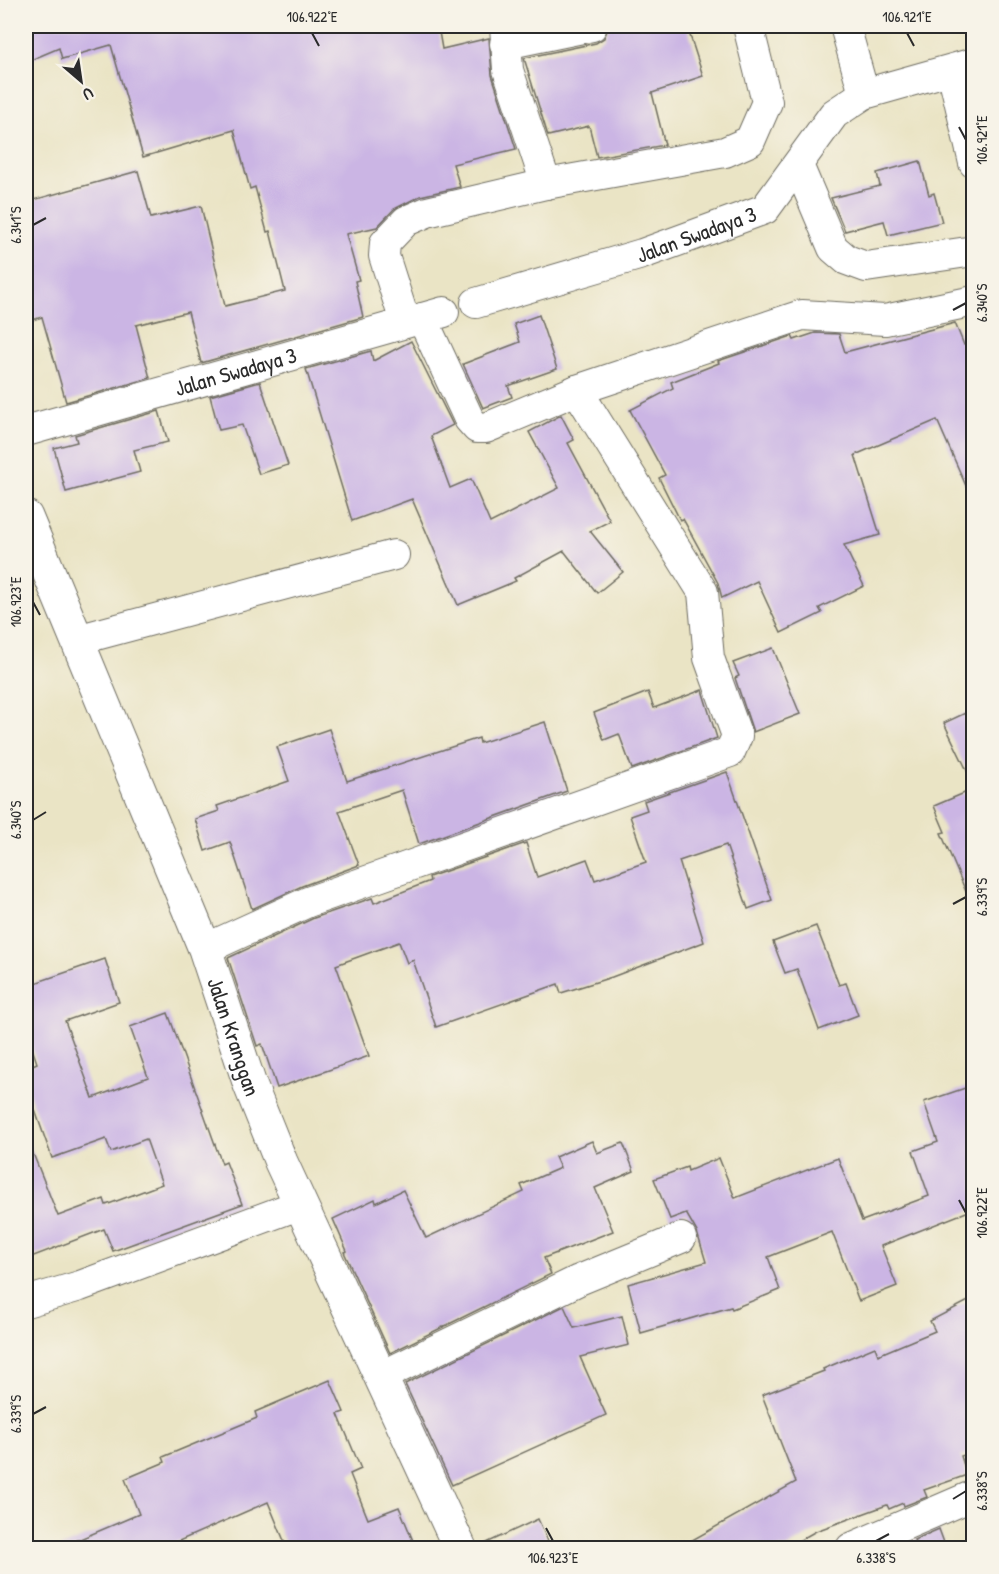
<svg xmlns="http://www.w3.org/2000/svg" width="999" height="1574" viewBox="0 0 999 1574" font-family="'Patrick Hand',sans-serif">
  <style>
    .building { fill: #cbb5e4 }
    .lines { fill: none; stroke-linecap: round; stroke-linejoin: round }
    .street-casing { stroke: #6e6c61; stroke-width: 32 }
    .secondary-casing { stroke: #6e6c61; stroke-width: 35 }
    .street { stroke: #fff; stroke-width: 30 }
    .secondary { stroke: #fff; stroke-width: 33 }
    .ticks { fill: none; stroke: #2b2b2b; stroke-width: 2 }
    .labels { text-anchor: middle; stroke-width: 5; stroke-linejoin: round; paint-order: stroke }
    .street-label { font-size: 22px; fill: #2b2b2b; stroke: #f7f3e8 }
    .neatline { fill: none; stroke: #2b2b2b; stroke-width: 2 }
    .ticks-label { font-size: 15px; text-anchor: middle; fill: #2b2b2b }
  </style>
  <rect width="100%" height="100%" fill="#f7f3e8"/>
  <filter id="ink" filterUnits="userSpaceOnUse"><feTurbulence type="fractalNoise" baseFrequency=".0167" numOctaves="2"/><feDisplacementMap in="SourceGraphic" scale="12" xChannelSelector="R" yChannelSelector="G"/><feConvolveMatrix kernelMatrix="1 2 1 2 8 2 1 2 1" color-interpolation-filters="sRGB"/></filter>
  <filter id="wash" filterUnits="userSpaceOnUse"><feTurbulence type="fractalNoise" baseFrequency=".008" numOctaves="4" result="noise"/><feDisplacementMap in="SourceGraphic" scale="24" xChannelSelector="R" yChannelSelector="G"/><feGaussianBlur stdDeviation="1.35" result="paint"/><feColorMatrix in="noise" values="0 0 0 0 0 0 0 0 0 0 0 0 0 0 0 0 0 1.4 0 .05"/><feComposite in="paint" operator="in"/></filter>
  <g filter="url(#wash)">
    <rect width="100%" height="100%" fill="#eae4c5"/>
    <g id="blocks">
      <g class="building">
        <path d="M26 26H438L442 49 489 38 492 75 516 149 453 164 460 187 420 196 394 209 377 227 346 234 359 280 355 281 363 317 201 363 188 312 136 325 150 378 66 402 42 317 26 322V202L138 171 151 218 201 206 225 306 285 291 270 231 267 232 255 187 250 189 234 130 143 157 111 45 62 59 59 48 26 62Z"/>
        <path d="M609 26H687L703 76 652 93 665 145 597 157 589 126 548 136 524 58 596 43 604 38Z"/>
        <path d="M920 161 929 195 934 193 942 222 888 235 884 221 845 231 831 198 880 186 877 173Z"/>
        <path d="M539 315 557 369 508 386 512 397 483 408 463 364 520 342 514 324Z"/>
        <path d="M955 323 964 345 974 341V504L937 420 855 455 880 535 844 545 864 586 819 608 822 613 781 633 757 581 722 598 718 583 683 519 680 520 659 478 665 475 630 410 673 388 671 382 719 363 718 361 792 336 794 340 815 333 839 334 845 352Z"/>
        <path d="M411 341 453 425 431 436 450 488 471 479 490 523 559 488 529 432 561 415 574 440 568 443 610 521 590 531 623 572 597 593 564 551 514 578 516 581 458 605 412 499 352 521 306 369 371 351 373 361Z"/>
        <path d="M260 382 288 465 259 474 242 425 219 430 210 396Z"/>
        <path d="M159 411 168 442 134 450 140 472 66 492 54 448 77 442 75 435Z"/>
        <path d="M773 648 800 714 753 732 735 678 739 676 733 663Z"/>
        <path d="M702 690 717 738 632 769 619 734 604 740 594 713 648 692 654 708Z"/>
        <path d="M974 709V785L944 723Z"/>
        <path d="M545 722 567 791 419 844 402 790 339 811 359 865 302 886 252 909 230 842 205 851 195 819 219 811 217 806 289 781 277 747 329 729 347 781 479 738 480 743Z"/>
        <path d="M727 772 772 900 748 909 726 845 679 861 704 942 612 977 561 993 558 984 436 1027 413 960 407 963 399 942 336 965 369 1056 277 1088 262 1044 257 1046 228 958 314 918 372 898 374 903 430 881 429 877 526 843 537 877 587 859 595 880 646 862 630 816 647 810 644 801Z"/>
        <path d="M974 789V908H973L941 833 945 832 934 806Z"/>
        <path d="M816 926 839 985 846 983 858 1015 819 1030 797 969 785 973 773 942Z"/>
        <path d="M105 959 119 1002 65 1021 93 1098 148 1077 130 1027 168 1013 222 1164 226 1162 242 1204 113 1251 104 1229 26 1259V1136L58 1216 104 1199 106 1205 162 1184 146 1139 111 1152 106 1139 52 1158 26 1085V1068L37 1063 26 1030V986Z"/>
        <path d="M974 1085V1209L881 1246 897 1286 859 1301 832 1232 768 1257 780 1290 732 1309 731 1307 641 1333 628 1284 706 1262 697 1232 686 1213 670 1219 654 1179 687 1167 688 1171 719 1158 735 1198 838 1158 862 1221 929 1196 913 1151 938 1142 924 1102Z"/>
        <path d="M592 1141 597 1153 623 1143 634 1171 595 1188 613 1231 544 1258 551 1274 390 1353 344 1252 347 1251 333 1219 375 1199 376 1203 403 1190 426 1238 524 1192 521 1185 560 1168 555 1157Z"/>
        <path d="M974 1298V1452L961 1456 967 1475 924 1490 927 1497 904 1506 903 1503 889 1509 887 1505 816 1531 786 1548H678L796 1482 762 1395 824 1371 823 1369 875 1347 878 1355 935 1331 930 1321Z"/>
        <path d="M564 1306 574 1328 622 1316 629 1345 580 1357 606 1415 452 1485 405 1384Z"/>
        <path d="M330 1380 344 1412 338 1414 361 1469 350 1474 368 1519 399 1507 416 1548H287L268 1502 163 1548H59L139 1514 125 1479 165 1462 163 1457 257 1418 255 1412Z"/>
        <path d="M538 1519 551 1548H479L478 1547Z"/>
        <path d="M939 1529 946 1548H917L914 1540Z"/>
      </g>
    </g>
  </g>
  <g filter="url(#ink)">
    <use href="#blocks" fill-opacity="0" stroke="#6e6c61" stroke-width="1.5"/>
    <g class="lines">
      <defs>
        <g id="street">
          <path d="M505 26 508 70 546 184"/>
          <path d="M845 26 864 94"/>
          <path d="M505 44 592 26"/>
          <path d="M952 70 974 163"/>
          <path d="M798 165 833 248 847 260 866 267 974 251"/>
          <path id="s1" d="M476 303 642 254 765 209 834 114 864 94 974 63"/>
          <path d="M422 318 469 419 477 428H486L577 390 802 315 885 320 974 301"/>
          <path d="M405 322 384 256 385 243 406 221 427 212 546 184 725 152 750 141 767 102 748 26"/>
          <path id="s2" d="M26 431 444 312"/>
          <path d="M77 640 394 555"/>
          <path d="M205 949 308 902 730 752 737 736 709 658 703 592 577 390"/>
          <path d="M26 1302 80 1286 301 1204"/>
          <path d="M380 1377 579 1280 681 1238"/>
          <path d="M851 1548 974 1495"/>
        </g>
        <g id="secondary">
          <path id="s3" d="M26 517 205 949 250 1085 281 1162 460 1548"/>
        </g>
      </defs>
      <use href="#street" class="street-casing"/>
      <use href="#secondary" class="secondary-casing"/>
      <use href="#street" class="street"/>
      <use href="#secondary" class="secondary"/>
    </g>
  </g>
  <path class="ticks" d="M312 33 319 46M907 33 914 46M959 127 966 140M33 225 46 218M953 310 966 303M33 602 40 615M33 820 46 812M953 904 966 897M959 1200 966 1213M33 1414 46 1407M953 1499 966 1491M546 1528 553 1541M876 1541 889 1534"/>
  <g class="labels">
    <g class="street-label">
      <text dy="8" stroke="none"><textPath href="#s1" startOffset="231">Jalan Swadaya 3</textPath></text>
      <text dy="8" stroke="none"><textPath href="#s2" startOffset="218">Jalan Swadaya 3</textPath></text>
      <text dy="8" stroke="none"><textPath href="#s3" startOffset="560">Jalan Kranggan</textPath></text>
    </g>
  </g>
  <rect width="999" height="1574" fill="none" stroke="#f7f3e8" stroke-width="66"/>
  <g transform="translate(81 81) rotate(151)" stroke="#f7f3e8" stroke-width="4.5" paint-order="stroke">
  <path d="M0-4.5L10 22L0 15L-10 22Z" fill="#2b2b2b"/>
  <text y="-9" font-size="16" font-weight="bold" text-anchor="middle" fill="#2b2b2b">U</text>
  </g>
  <rect x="33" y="33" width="933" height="1508" class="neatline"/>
  <g class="ticks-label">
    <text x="312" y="22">106.922°E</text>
    <text x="907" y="22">106.921°E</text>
    <text transform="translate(982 140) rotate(-90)" y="5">106.921°E</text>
    <text transform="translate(16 225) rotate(-90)" y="5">6.341°S</text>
    <text transform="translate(982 303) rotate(-90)" y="5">6.340°S</text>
    <text transform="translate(16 602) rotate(-90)" y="5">106.923°E</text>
    <text transform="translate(16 820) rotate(-90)" y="5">6.340°S</text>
    <text transform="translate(982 897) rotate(-90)" y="5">6.339°S</text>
    <text transform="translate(982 1213) rotate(-90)" y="5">106.922°E</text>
    <text transform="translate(16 1414) rotate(-90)" y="5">6.339°S</text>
    <text transform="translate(982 1491) rotate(-90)" y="5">6.338°S</text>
    <text x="553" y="1563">106.923°E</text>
    <text x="876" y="1563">6.338°S</text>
  </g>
</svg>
